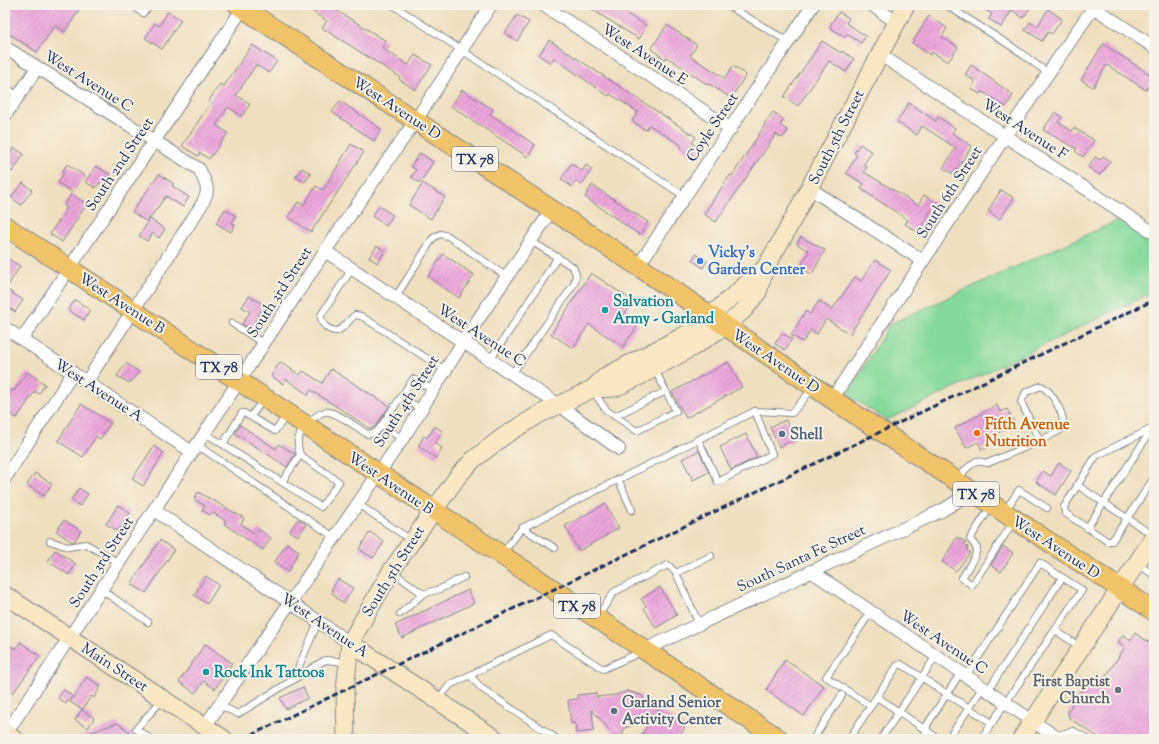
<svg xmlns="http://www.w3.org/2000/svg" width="1159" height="744" viewBox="0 0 1159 744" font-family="'Sorts Mill Goudy',serif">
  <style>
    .grass { fill: #85d99b; stroke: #50847c }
    .building { fill: url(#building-hatch) }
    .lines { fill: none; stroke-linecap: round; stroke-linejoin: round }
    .lane-casing { stroke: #84878e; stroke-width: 8 }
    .street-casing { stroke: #84878e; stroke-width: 14 }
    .secondary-casing { stroke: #84878e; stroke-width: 19 }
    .primary-casing { stroke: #84878e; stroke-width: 21 }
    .lane { stroke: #fff; stroke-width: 6 }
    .street { stroke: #fff; stroke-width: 12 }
    .secondary { stroke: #f9e7c3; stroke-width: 17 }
    .primary { stroke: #f1c369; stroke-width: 19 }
    .rail { stroke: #1b2f5e; stroke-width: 3; stroke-dasharray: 6 3; stroke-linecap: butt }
    .shop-dot { fill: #3f7fe0; stroke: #f7f3e8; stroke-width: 1.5 }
    .culture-dot { fill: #0f9aa8; stroke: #f7f3e8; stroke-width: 1.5 }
    .food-dot { fill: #e8710a; stroke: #f7f3e8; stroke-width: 1.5 }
    .service-dot { fill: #5c6f8a; stroke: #f7f3e8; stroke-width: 1.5 }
    .worship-dot { fill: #6b7280; stroke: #f7f3e8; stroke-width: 1.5 }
    .labels { text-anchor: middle; stroke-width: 4; stroke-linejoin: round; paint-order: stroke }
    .shield { fill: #f7f3e8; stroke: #5d6a87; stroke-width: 1 }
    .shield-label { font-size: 14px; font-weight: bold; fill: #1b2f5e }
    .street-label { font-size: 15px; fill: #1b2f5e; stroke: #f7f3e8 }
    .shop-label { font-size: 15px; font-weight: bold; fill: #366cbe; stroke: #f7f3e8; text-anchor: start }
    .culture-label { font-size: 15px; font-weight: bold; fill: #0d838f; stroke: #f7f3e8; text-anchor: start }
    .food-label { font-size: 15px; font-weight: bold; fill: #c56008; stroke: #f7f3e8; text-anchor: start }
    .service-label { font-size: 15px; font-weight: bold; fill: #4e5e75; stroke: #f7f3e8; text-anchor: start }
    .worship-label { font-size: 15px; font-weight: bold; fill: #5b616d; stroke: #f7f3e8; text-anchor: end }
  </style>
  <defs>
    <pattern id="building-hatch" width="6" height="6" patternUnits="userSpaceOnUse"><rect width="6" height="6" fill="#eda6db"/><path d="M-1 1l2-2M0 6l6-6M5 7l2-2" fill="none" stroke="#bf88b5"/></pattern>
  </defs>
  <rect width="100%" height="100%" fill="#f7f3e8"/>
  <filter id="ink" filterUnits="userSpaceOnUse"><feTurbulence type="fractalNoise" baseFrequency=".025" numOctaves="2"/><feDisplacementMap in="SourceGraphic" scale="8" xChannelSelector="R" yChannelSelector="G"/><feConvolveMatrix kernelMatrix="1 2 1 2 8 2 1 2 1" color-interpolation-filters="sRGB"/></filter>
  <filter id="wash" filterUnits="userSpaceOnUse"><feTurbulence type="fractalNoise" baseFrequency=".012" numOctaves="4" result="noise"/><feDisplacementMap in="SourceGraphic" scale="16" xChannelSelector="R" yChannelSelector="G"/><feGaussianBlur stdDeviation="0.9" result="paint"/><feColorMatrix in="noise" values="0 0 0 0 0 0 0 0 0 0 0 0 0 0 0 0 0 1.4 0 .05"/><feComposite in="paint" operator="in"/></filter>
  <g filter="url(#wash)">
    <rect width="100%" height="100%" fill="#eedfbe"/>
    <path class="grass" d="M1123 218 1154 239V292L887 420 847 395 890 324Z"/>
    <g id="blocks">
      <g class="building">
        <path d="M5 5H71L79 10 65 32 55 25 37 52 5 31Z"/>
        <path d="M303 5H328L386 41 382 48 408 65 415 55 432 65 415 90 399 79 400 77 322 28 327 21Z"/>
        <path d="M585 5H612L647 26 639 39Z"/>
        <path d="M977 5H1032L1023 18 1012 10 1001 27 989 19 992 14Z"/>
        <path d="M1048 9 1062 19 1052 34 1048 32 1042 41 1025 30 1030 22 1037 27Z"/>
        <path d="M168 12 181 20 162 49 145 38 155 23 159 26Z"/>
        <path d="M839 12 849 18 846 23 866 36 861 43 847 34 845 37 829 27Z"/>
        <path d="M517 15 529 22 517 41 505 33Z"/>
        <path d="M929 16 947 28 942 37 958 47 948 62 932 52 930 55 912 43Z"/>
        <path d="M667 25 697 45 690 56 725 78 733 66 746 75 731 98 709 84 708 85 667 57 665 59 651 49Z"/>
        <path d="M549 40 696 137 692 143 701 149 695 158 680 148 681 145 649 125 646 130 632 121 638 112 610 94 608 96 554 58 551 63 539 55Z"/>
        <path d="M822 41 841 53 842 51 854 59 846 72 829 61 798 106 784 97Z"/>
        <path d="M1103 44 1154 77 1146 90 1107 65 1093 87 1081 80Z"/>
        <path d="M252 45 277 61 269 73 256 65 236 95 250 104 242 116 228 107 216 125 228 133 209 159 200 153 198 156 182 146 210 104 208 102 220 84 224 86Z"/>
        <path d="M971 65 1013 95 1006 107 982 91 980 94 971 89 975 81 965 75Z"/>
        <path d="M462 90 493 109 490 114 535 145 528 157 451 106Z"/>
        <path d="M340 101 381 129 374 141 332 112Z"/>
        <path d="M909 103 936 121 938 117 955 128 952 133 972 146 954 174 943 168 956 148 922 126 917 135 897 122Z"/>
        <path d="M773 112 784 120 780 125 788 131 782 138 776 134 716 222 704 214 730 175 732 176 765 125 764 124Z"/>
        <path d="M1055 112 1062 117 1058 122 1072 131 1074 128 1094 140 1083 157 1075 151 1077 149 1043 130Z"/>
        <path d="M351 144 364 152 311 232 288 217 298 202 304 205 316 186 323 190Z"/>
        <path d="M860 144 872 152 863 165 867 167 864 172 918 205 924 195 936 203 917 232 905 224 908 220 861 189 864 184 846 173 857 155 854 153Z"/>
        <path d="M14 148 24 154 12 172 5 168V161Z"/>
        <path d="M420 153 433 162 420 183 411 177 416 170 411 166Z"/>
        <path d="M1103 156 1110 161 1100 175 1088 167 1095 157 1100 160Z"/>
        <path d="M67 164 85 176 72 192 58 183 64 173 62 172Z"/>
        <path d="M571 164 582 171 586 165 592 169 582 185 576 181 572 187 561 179Z"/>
        <path d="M96 166 111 175 104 186 99 183 96 188 85 182Z"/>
        <path d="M302 168 311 174 305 182 296 177Z"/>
        <path d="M159 174 174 184 172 186 189 197 183 207 166 196 147 222 132 212Z"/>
        <path d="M23 183 32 190 21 205 11 197Z"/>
        <path d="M423 183 445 197 431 219 409 205Z"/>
        <path d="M592 185 648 222 640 235 585 197Z"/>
        <path d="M1001 190 1014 198 1000 219 988 211Z"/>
        <path d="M71 194 87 204 62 242 50 234 67 208 64 206Z"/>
        <path d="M379 206 393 215 386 226 372 216Z"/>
        <path d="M225 209 236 216 232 223 235 225 231 232 216 223Z"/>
        <path d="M150 219 165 229 159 238 153 233 147 241 139 236Z"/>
        <path d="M801 237 825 250 812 274 800 268 809 251 797 244Z"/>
        <path d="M377 246 385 251 377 263 369 257Z"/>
        <path d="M443 254 474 275 459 298 428 277Z"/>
        <path d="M696 254 707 261 703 268 692 260Z"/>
        <path d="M5 257 20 266 6 289 23 300 15 312 5 305Z"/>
        <path d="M875 260 891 270 850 334 826 319 817 334 811 330 803 342 791 335 806 311 810 314 819 301 832 310 855 277 861 281Z"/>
        <path d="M591 273 633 301 624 315 638 325 623 347 589 324 573 348 551 334Z"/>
        <path d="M249 296 265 305 254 322 255 324 251 330 242 324 250 312 242 307Z"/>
        <path d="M75 300 90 310 84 320 68 310Z"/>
        <path d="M782 333 792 339 785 350 775 344Z"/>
        <path d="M280 362 300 375 303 371 322 383 331 369 389 406 376 426 371 429 311 390 308 395 286 379 283 384 271 376Z"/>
        <path d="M728 362 742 387 686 418 672 392Z"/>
        <path d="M126 363 139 372 129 383 117 376Z"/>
        <path d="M27 372 45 384 39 394 35 391 17 418 5 411V400L12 390 14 391Z"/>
        <path d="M81 404 111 423 100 439 96 436 83 457 58 441Z"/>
        <path d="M997 405 1000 412 1007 409 1015 424 988 438 992 445 982 450 978 442 966 448 955 428Z"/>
        <path d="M786 420 794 440 779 447 770 427Z"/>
        <path d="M240 425 276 449 279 444 295 454 287 467 235 433Z"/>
        <path d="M435 426 443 432 435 443 442 448 436 458 418 446 424 436 427 438Z"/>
        <path d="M746 434 757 457 731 470 720 447Z"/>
        <path d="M154 446 164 453 143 486 132 479Z"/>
        <path d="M699 451 709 472 693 480 682 459Z"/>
        <path d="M1059 463 1071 471 1056 495 1036 482 1043 471 1051 476Z"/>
        <path d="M35 473 52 484 44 496 27 485Z"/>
        <path d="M79 488 88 494 80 506 71 500Z"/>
        <path d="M198 492 244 518 241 524 255 534 258 529 271 538 263 550 224 524 226 521 212 512 210 515 202 510 205 506 194 499Z"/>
        <path d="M605 504 619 528 579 551 565 526Z"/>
        <path d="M118 505 130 513 118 531 106 524Z"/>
        <path d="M298 519 306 524 298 536 290 531Z"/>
        <path d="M64 520 81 531 75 541 72 542 56 531Z"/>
        <path d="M370 532 384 542 373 558 359 549Z"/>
        <path d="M957 537 966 542 964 544 968 547 967 550 970 553 956 571 942 562Z"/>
        <path d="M160 540 174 550 146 593 131 584Z"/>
        <path d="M287 543 299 551 288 572 274 563Z"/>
        <path d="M1003 546 1013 553 1001 572 991 565Z"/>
        <path d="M55 550 76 564 69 575 48 561Z"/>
        <path d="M206 576 219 585 207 604 194 595Z"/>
        <path d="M338 579 353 588 344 603 336 598 337 597 332 593 333 591 331 590Z"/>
        <path d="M660 587 677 615 656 628 644 608 646 606 641 599Z"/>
        <path d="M468 590 474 603 402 638 395 625Z"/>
        <path d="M1135 633 1154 646V739H1101L1069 718 1068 711 1089 679 1100 685 1125 647 1118 642 1123 635 1131 640Z"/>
        <path d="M20 642 40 656 13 693 5 688V643L16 649Z"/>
        <path d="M205 644 232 663 215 689 204 681 195 693 179 682Z"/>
        <path d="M785 660 824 686 804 716 766 690Z"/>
        <path d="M87 677 101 686 94 698 91 696 82 710 94 718 88 728 75 720 82 709 70 702Z"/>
        <path d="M303 687 308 698 286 709 280 698Z"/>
        <path d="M64 690 72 696 66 704 58 698Z"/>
        <path d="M627 691 641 695 647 703 685 727 678 739H639L651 720 624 728 622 738 617 736 612 733 592 710 594 731 576 733 575 723H571L568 700 578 699 577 695 596 693V697L616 695Z"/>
        <path d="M117 723 140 739H76V738Z"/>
      </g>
    </g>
  </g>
  <g filter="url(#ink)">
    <use href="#blocks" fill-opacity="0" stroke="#84878e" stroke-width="1"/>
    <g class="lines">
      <defs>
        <g id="lane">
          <path d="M136 5 137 9 143 13 151 5"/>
          <path d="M393 5 684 196"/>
          <path d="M727 5 789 42"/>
          <path d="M946 5 1011 46 1048 73"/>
          <path d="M5 86 18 97"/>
          <path d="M352 269 321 315C321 321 322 323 326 327 340 338 345 323 355 315L361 316 445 370"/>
          <path d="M395 298 433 238 440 234 448 236 507 277"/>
          <path d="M232 323 264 344"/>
          <path d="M490 360 558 257"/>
          <path d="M512 374 574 284 576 275 573 267 531 241"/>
          <path d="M593 391 606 410 637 431 676 411 655 370"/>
          <path d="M401 397 413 379 433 390"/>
          <path d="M251 416 263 400"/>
          <path d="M615 416 666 391"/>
          <path d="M382 425 402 439"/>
          <path d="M1153 428 1096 456 1064 507 1065 513 1107 541H1112L1154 478"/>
          <path d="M205 433 321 507 339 482 300 455C299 451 297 444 298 440 300 430 319 409 329 412 342 415 356 427 367 434L375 433 379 429 401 397 421 409"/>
          <path d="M698 439 718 482 772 454 755 411"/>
          <path d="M223 444 242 413H244L275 431 286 416"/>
          <path d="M197 445 334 537"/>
          <path d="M618 479 632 510"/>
          <path d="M958 480 965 470 976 461 988 463 1040 441 1062 429C1067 417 1052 391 1041 386L1026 392 1021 402 1040 441"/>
          <path d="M282 482 300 455"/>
          <path d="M1077 485 1154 536"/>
          <path d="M358 504 411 540"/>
          <path d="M991 506 970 539 977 548 975 556 962 578 972 585 1014 521"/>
          <path d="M1005 511 1019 490 1047 508"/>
          <path d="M522 528 555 548"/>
          <path d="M1087 528 1152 429"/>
          <path d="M50 541 68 547 86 544 119 563"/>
          <path d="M502 554 522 528 755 411 792 413 813 388"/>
          <path d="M1137 564 1154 575"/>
          <path d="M393 572 423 594 440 589 464 577"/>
          <path d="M676 573 711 556"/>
          <path d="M102 590 148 622"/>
          <path d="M871 612 826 677 871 706"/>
          <path d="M400 614 423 594"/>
          <path d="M598 616 614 592 668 565 676 573 699 624"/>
          <path d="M1055 630 1080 647"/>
          <path d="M470 675 481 688 557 739"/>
          <path d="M966 676 1040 563 1082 590 981 739"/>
          <path d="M293 680 318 622"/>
          <path d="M988 690 1062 578"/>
          <path d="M877 697 939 739"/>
          <path d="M438 699 450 685 551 635 603 669 641 652"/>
          <path d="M219 705 238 714 325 660 346 662"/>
          <path d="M1054 736 1073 731 1088 739"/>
          <path d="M151 739 136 729 162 700"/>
          <path d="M813 739 842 695"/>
          <path d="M849 739 897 666 901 664 992 723"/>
          <path d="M881 739 936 656"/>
          <path d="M922 739 927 731V725L961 672"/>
          <path d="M948 739 983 687"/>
        </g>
        <g id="street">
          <path d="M543 5 731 129"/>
          <path d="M872 5 896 22"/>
          <path d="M1090 5 1154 47"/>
          <path d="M5 47 199 169C209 188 210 192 199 209L87 381"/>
          <path d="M879 54 1154 233"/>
          <path d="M5 116 37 68"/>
          <path d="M809 188 923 261"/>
          <path d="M325 251 559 405 619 449"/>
          <path d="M638 266 813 5"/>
          <path d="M5 328 192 452"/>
          <path d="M22 339 243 8"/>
          <path d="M832 399 1006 135 1095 5"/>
          <path d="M5 478 73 373"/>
          <path d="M154 510 350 643"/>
          <path d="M811 571 1059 739"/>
          <path d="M644 650 943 510 956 502 968 489"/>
          <path d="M205 726 405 435 463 342 551 211"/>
          <path d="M5 735 325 251 416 120 491 5"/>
        </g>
        <g id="secondary">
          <path d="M592 389 615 388 642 375 693 347 725 326 743 311 758 292 765 268 785 234 906 5"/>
          <path d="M5 595 224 739"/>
          <path d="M350 643 496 739"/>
          <path d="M5 733 14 739"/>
          <path d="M346 739 345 690 350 643 391 571 458 476 473 460 504 436 538 415 592 389 606 376 685 335 710 316 765 268"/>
          <path d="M1021 739 1154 537"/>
        </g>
        <g id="primary">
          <path d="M238 5 638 266 832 399 1154 611"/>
          <path d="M5 226 779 739"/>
        </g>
      </defs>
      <use href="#lane" class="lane-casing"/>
      <use href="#street" class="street-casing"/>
      <use href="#secondary" class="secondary-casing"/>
      <use href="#primary" class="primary-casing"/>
      <use href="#lane" class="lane"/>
      <use href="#street" class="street"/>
      <use href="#secondary" class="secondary"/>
      <use href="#primary" class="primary"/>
      <path class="rail" d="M243 739 1154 300"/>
    </g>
  </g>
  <circle class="shop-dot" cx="700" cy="261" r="4"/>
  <g class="culture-dot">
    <circle cx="605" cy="310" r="4"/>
    <circle cx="206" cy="672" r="4"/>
  </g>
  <circle class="food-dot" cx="977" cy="433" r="4"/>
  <g class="service-dot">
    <circle cx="782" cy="434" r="4"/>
    <circle cx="614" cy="711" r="4"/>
  </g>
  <circle class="worship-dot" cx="1118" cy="690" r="4"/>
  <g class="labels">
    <g class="shield">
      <rect x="452" y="147" width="46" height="24" rx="3"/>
      <rect x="196" y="355" width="46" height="24" rx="3"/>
      <rect x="953" y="482" width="46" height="24" rx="3"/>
      <rect x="554" y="594" width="46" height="24" rx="3"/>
    </g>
    <g class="shield-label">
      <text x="475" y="164">TX 78</text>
      <text x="219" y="372">TX 78</text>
      <text x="976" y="499">TX 78</text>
      <text x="577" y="611">TX 78</text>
    </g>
    <g class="street-label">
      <text transform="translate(645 54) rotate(33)" y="5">West Avenue E</text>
      <text transform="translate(89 81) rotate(32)" y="5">West Avenue C</text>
      <text transform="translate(397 108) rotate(33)" y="5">West Avenue D</text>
      <text transform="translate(712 127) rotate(-56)" y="5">Coyle Street</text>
      <text transform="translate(1025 129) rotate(33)" y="5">West Avenue F</text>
      <text transform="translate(836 137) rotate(-63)" y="5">South 5th Street</text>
      <text transform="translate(119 164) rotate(-56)" y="5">South 2nd Street</text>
      <text transform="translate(949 192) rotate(-57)" y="5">South 6th Street</text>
      <text transform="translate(279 292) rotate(-57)" y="5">South 3rd Street</text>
      <text transform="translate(122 303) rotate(33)" y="5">West Avenue B</text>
      <text transform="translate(482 335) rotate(33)" y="5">West Avenue C</text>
      <text transform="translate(776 361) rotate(34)" y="5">West Avenue D</text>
      <text transform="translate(99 390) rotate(33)" y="5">West Avenue A</text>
      <text transform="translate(406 401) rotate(-57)" y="5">South 4th Street</text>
      <text transform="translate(391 483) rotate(34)" y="5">West Avenue B</text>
      <text transform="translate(1056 547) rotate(33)" y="5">West Avenue D</text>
      <text transform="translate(801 558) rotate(-25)" y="5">South Santa Fe Street</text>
      <text transform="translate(101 562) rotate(-57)" y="5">South 3rd Street</text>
      <text transform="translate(393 571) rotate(-58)" y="5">South 5th Street</text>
      <text transform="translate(325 625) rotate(34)" y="5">West Avenue A</text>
      <text transform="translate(944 642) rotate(34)" y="5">West Avenue C</text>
      <text transform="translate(115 667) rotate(33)" y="5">Main Street</text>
    </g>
    <g class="shop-label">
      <text x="708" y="257">Vicky's<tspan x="708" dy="17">Garden Center</tspan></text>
    </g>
    <g class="culture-label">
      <text x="613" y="306">Salvation<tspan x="613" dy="17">Army - Garland</tspan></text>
      <text x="214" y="677">Rock Ink Tattoos</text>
    </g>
    <g class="food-label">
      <text x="985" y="429">Fifth Avenue<tspan x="985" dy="17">Nutrition</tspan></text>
    </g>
    <g class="service-label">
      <text x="790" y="439">Shell</text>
      <text x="622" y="707">Garland Senior<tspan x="622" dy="17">Activity Center</tspan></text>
    </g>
    <g class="worship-label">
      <text x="1110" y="686">First Baptist<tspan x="1110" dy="17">Church</tspan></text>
    </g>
  </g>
  <rect width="1159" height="744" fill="none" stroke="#f7f3e8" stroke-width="20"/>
</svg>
